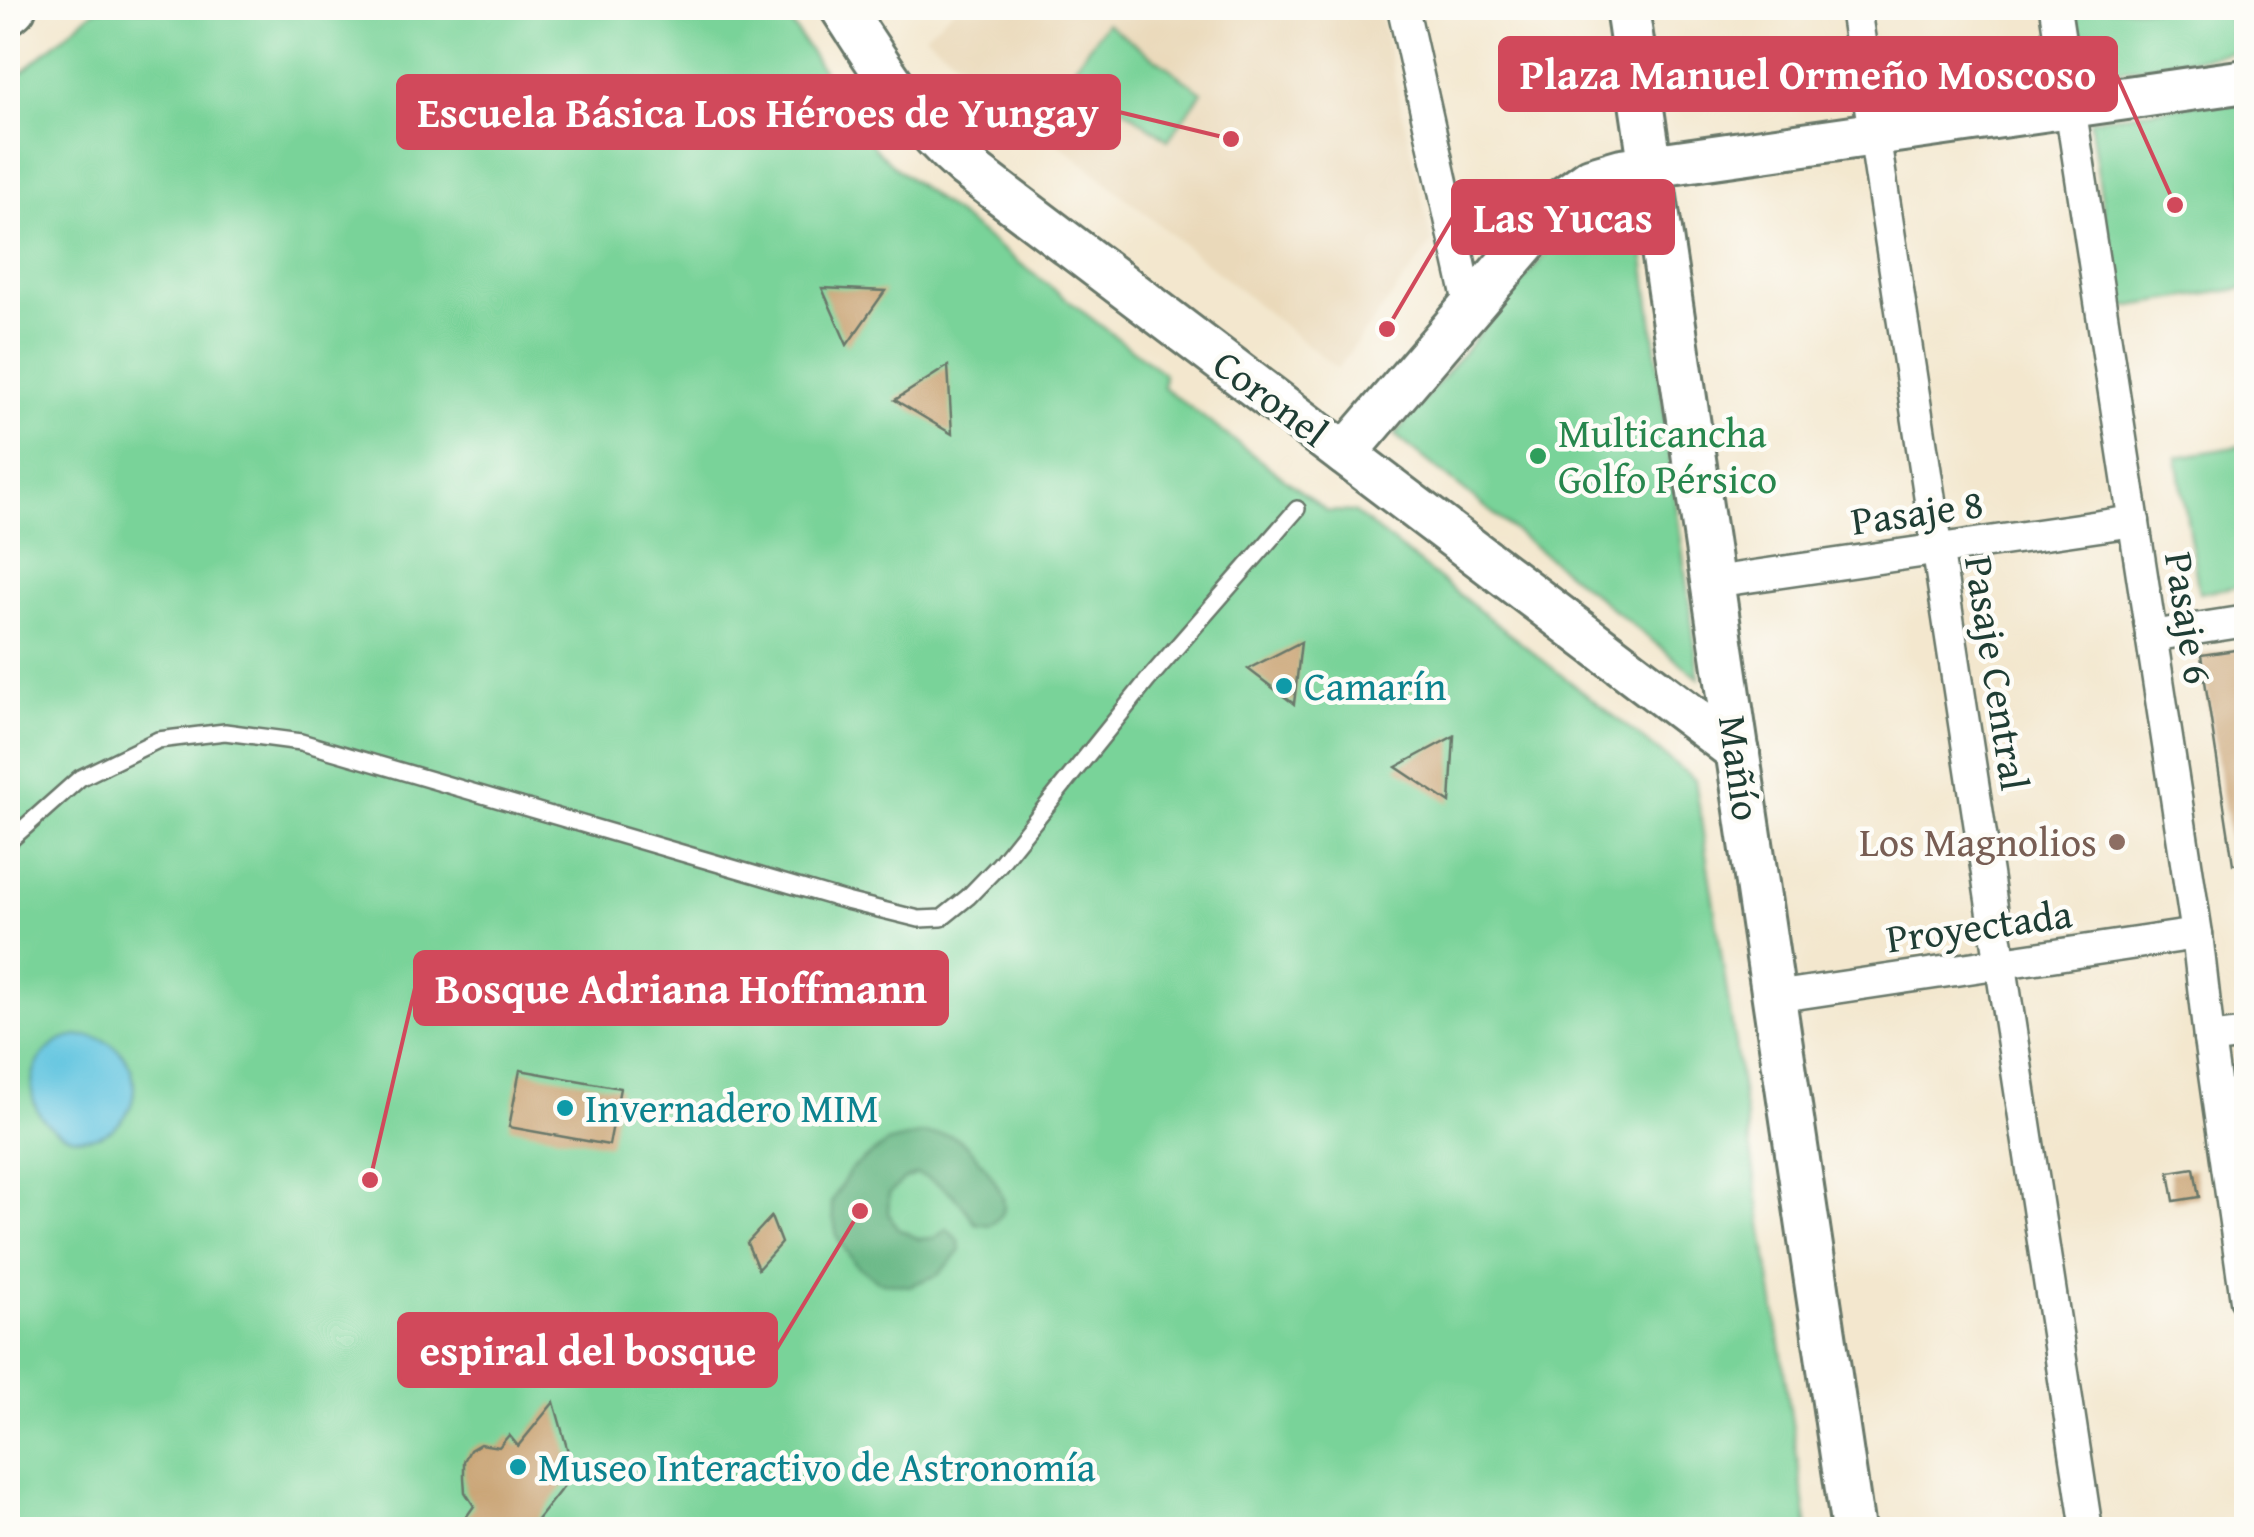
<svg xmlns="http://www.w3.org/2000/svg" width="2254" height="1537" viewBox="0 0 2254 1537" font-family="'Gentium Book Plus',serif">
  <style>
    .built { fill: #ead9ba }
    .green { fill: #79d399; stroke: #4c8866; stroke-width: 2.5 }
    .forest { fill: #62b581; stroke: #40795a; stroke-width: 2.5 }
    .water { fill: #62c5e0; stroke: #40818a; stroke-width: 2.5 }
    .building { fill: #c7a070 }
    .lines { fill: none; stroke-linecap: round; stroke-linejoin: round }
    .lane-casing { stroke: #69786a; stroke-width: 20 }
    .street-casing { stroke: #69786a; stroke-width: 35 }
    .secondary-casing { stroke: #69786a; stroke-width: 48 }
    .lane { stroke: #fff; stroke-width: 15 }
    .street { stroke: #fff; stroke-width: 30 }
    .secondary { stroke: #fff; stroke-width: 42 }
    .leisure-dot { fill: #2e9e5b; stroke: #fdfcf7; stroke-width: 4 }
    .culture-dot { fill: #0f9aa8; stroke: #fdfcf7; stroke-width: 4 }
    .education-dot { fill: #8d6e63; stroke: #fdfcf7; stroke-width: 4 }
    .labels { text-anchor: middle; stroke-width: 9; stroke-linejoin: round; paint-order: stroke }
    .street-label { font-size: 40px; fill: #1f3d34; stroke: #fdfcf7 }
    .leisure-label { font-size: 40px; fill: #27864d; stroke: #fdfcf7; text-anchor: start }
    .culture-label { font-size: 40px; fill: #0d838f; stroke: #fdfcf7; text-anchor: start }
    .education-label { font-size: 40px; fill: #785e54; stroke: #fdfcf7; text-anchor: end }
    .leader { fill: none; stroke: #d1495b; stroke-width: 4 }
    .callout-dot { fill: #d1495b; stroke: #fdfcf7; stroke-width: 4 }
    .callout { fill: #d1495b; stroke: #d1495b; stroke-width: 4 }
    .callout-label { font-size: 42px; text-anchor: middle; font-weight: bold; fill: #fff }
  </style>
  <rect width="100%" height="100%" fill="#fdfcf7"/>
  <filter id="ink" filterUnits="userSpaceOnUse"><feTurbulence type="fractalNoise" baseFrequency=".01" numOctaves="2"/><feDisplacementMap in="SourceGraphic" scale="20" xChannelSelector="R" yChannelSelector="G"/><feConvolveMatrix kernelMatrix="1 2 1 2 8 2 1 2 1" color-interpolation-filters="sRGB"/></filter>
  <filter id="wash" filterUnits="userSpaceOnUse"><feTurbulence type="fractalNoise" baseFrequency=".0048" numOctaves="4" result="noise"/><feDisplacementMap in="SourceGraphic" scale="40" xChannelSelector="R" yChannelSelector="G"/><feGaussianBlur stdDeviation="2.25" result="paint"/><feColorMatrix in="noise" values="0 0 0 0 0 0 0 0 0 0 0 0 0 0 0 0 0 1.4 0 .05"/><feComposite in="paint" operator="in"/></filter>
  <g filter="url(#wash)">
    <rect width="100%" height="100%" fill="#f3e7ce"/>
    <path class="built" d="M955 8H1379L1432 243 1337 369 925 35Z"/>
    <g class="green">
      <path d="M97 8H781L875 149 897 169 1164 374 1163 387 1327 511 1354 512 1695 780 1808 1529H8V84Z"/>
      <path d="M2074 8H2228L2235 52 2084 76Z"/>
      <path d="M1106 23 1202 92 1168 140 1071 71Z"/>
      <path d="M2243 96 2246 122V288L2118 308 2090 120Z"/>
      <path d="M1599 189H1635L1699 678 1395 435Z"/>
      <path d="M2246 445V585L2199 593 2177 457Z"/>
    </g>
    <path class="forest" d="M922 1134C931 1135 945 1133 954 1137 971 1143 1005 1189 1004 1207 1004 1216 996 1220 990 1225L975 1223C958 1196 946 1185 917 1174L903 1180 889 1194 888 1213 898 1229 919 1239 935 1238 947 1229 959 1241 960 1252 938 1275 909 1286 878 1281 856 1265 837 1237 831 1203 851 1169 887 1143Z"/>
    <circle class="water" cx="83" cy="1087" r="51"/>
    <g id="blocks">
      <g class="building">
        <path d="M822 288 885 291 847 345Z"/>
        <path d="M948 366 952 434 895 400Z"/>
        <path d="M1301 642 1294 704 1248 669Z"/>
        <path d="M2242 649 2246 679V863L2233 864 2201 655Z"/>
        <path d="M1454 736 1450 803 1396 767Z"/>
        <path d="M520 1070 620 1088 609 1145 509 1127Z"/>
        <path d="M2194 1168 2199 1197 2174 1201 2169 1172Z"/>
        <path d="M771 1217 781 1243 758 1269 747 1243Z"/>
        <path d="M554 1402 574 1473 529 1530H457L474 1506 465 1492 464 1477V1461L470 1450 480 1444 499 1447 509 1435 518 1446Z"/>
      </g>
    </g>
  </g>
  <g filter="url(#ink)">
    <use href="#blocks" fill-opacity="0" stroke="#69786a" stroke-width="2.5"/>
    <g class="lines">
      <defs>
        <path id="lane" d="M8 842 80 778 158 740 225 732 301 742 846 901 919 919 942 918 968 897 999 865 1147 681 1297 509"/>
        <g id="street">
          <path d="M1403 8 1470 308"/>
          <path d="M1855 8 2087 1530"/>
          <path d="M2055 8 2197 934 2209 1039 2246 1300"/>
          <path d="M1713 582 2134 521"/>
          <path d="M2151 636 2246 621"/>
          <path d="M1774 997 2197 934"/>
          <path d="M2209 1039 2246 1034"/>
        </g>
        <g id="secondary">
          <path d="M842 8C880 66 912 121 965 166L1738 752"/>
          <path d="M1627 8 1853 1530"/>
          <path d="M8 13 14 8"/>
          <path d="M1345 454 1563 199 1591 179 1622 170 2246 81"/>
        </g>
      </defs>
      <use href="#lane" class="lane-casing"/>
      <use href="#street" class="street-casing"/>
      <use href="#secondary" class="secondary-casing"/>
      <use href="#lane" class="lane"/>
      <use href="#street" class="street"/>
      <use href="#secondary" class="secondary"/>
    </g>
  </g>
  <circle class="leisure-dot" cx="1538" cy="456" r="10"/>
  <g class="culture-dot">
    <circle cx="1284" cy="686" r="10"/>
    <circle cx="565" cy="1108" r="10"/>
    <circle cx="518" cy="1467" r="10"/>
  </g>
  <circle class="education-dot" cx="2117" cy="842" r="10"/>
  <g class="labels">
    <g class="street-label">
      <text transform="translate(1271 398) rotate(37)" y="14">Coronel</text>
      <text transform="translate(1917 512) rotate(-8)" y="14">Pasaje 8</text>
      <text transform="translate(2189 618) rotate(81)" y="14">Pasaje 6</text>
      <text transform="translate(1997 673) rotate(81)" y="14">Pasaje Central</text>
      <text transform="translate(1740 768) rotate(82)" y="14">Mañío</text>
      <text transform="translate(1979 926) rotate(-8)" y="14">Proyectada</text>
    </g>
    <g class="leisure-label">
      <text x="1558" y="447">Multicancha<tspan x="1558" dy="46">Golfo Pérsico</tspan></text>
    </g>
    <g class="culture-label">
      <text x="1304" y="700">Camarín</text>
      <text x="585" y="1122">Invernadero MIM</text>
      <text x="538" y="1481">Museo Interactivo de Astronomía</text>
    </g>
    <g class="education-label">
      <text x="2097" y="856">Los Magnolios</text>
    </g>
  </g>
  <path class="leader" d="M2175 205L2116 74M1231 139L1119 112M1387 329L1453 217M370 1180L415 988M860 1211L776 1350"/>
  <g class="callout-dot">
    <circle cx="2175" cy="205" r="10"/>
    <circle cx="1231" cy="139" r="10"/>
    <circle cx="1387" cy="329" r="10"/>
    <circle cx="370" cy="1180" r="10"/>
    <circle cx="860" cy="1211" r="10"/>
  </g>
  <g class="callout">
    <rect x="1500" y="38" width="616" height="72" rx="10"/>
    <rect x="398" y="76" width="721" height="72" rx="10"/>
    <rect x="1453" y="181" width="220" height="72" rx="10"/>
    <rect x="415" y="952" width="532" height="72" rx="10"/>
    <rect x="399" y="1314" width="377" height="72" rx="10"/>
  </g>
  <g class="callout-label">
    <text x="1808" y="89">Plaza Manuel Ormeño Moscoso</text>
    <text x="758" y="127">Escuela Básica Los Héroes de Yungay</text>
    <text x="1563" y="232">Las Yucas</text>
    <text x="681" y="1003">Bosque Adriana Hoffmann</text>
    <text x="588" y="1365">espiral del bosque</text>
  </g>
  <rect width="2254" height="1537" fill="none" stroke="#fdfcf7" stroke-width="40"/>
</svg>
